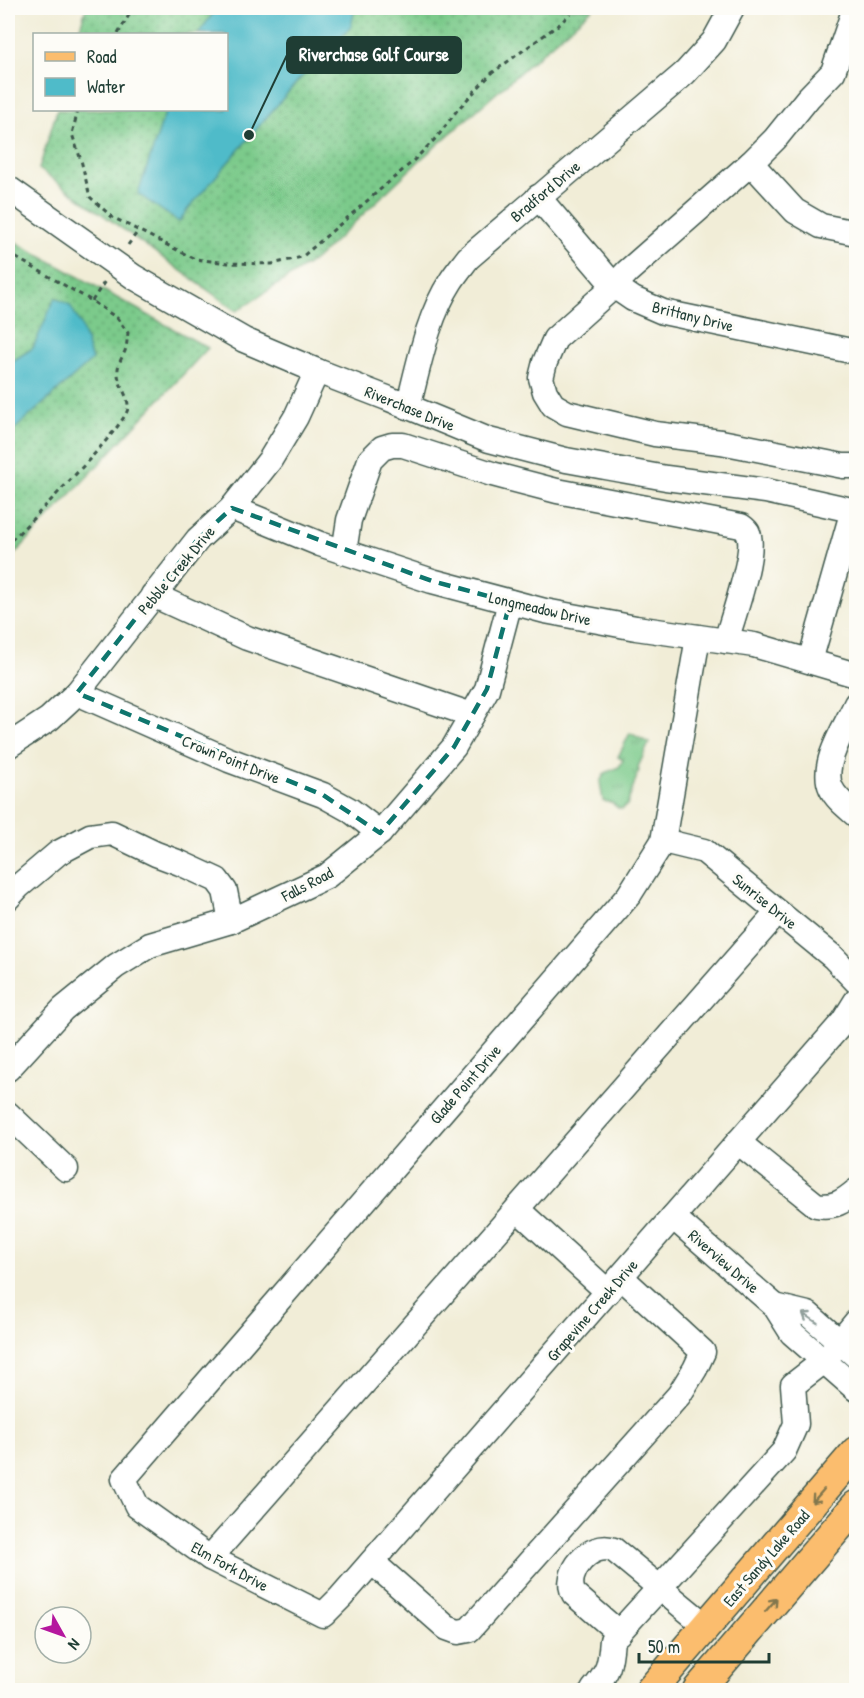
<svg xmlns="http://www.w3.org/2000/svg" width="864" height="1698" viewBox="0 0 864 1698" font-family="'Patrick Hand',sans-serif">
  <style>
    .grass { fill: url(#grass-dots); stroke: #4d8460; stroke-width: 1.5 }
    .park { fill: url(#park-tufts); stroke: #4d8460; stroke-width: 1.5 }
    .water { fill: #4fbbc9; stroke: #377c7e; stroke-width: 1.5 }
    .lines { fill: none; stroke-linecap: round; stroke-linejoin: round }
    .minor-casing { stroke: #3e574c; stroke-width: 27 }
    .major-casing { stroke: #3e574c; stroke-width: 33 }
    .path { stroke: #3e574c; stroke-width: 3; stroke-dasharray: 4.5 4.5; stroke-linecap: butt }
    .minor { stroke: #fff; stroke-width: 24 }
    .major { stroke: #fbbd6e; stroke-width: 30 }
    .oneway { stroke: #8f9e9a }
    .oneway2 { stroke: #82774e }
    .marked { fill: none; stroke: #0f766e; stroke-width: 4.5; stroke-dasharray: 12 8; stroke-linejoin: round }
    .labels { text-anchor: middle; stroke-width: 6; stroke-linejoin: round; paint-order: stroke }
    .street-label { font-size: 16px; fill: #1f3d34; stroke: #fdfcf7 }
    .leader { fill: none; stroke: #1f3d34; stroke-width: 2 }
    .callout-dot { fill: #1f3d34; stroke: #fdfcf7; stroke-width: 2 }
    .callout { fill: #1f3d34; stroke: #1f3d34; stroke-width: 2 }
    .callout-label { font-size: 18px; text-anchor: middle; font-weight: bold; fill: #fff }
  </style>
  <defs>
    <pattern id="grass-dots" width="8" height="8" patternUnits="userSpaceOnUse" patternTransform="scale(1.5)"><rect width="8" height="8" fill="#7bca8b"/><path d="M2 2h.1M6 6h.1" fill="none" stroke="#64a572" stroke-width="1.8" stroke-linecap="round"/></pattern>
    <pattern id="park-tufts" width="24" height="20" patternUnits="userSpaceOnUse" patternTransform="scale(1.5)"><rect width="24" height="20" fill="#7bca8b"/><path d="M3 7l-1-3M5 7V3M7 7l1-3M15 17l-1-3M17 17v-4M19 17l1-3" fill="none" stroke="#64a572"/></pattern>
  </defs>
  <rect width="100%" height="100%" fill="#fdfcf7"/>
  <filter id="ink" filterUnits="userSpaceOnUse"><feTurbulence type="fractalNoise" baseFrequency=".0167" numOctaves="2"/><feDisplacementMap in="SourceGraphic" scale="12" xChannelSelector="R" yChannelSelector="G"/><feConvolveMatrix kernelMatrix="1 2 1 2 8 2 1 2 1" color-interpolation-filters="sRGB"/></filter>
  <filter id="wash" filterUnits="userSpaceOnUse"><feTurbulence type="fractalNoise" baseFrequency=".008" numOctaves="4" result="noise"/><feDisplacementMap in="SourceGraphic" scale="24" xChannelSelector="R" yChannelSelector="G"/><feGaussianBlur stdDeviation="1.35" result="paint"/><feColorMatrix in="noise" values="0 0 0 0 0 0 0 0 0 0 0 0 0 0 0 0 0 1.4 0 .05"/><feComposite in="paint" operator="in"/></filter>
  <g filter="url(#wash)">
    <rect width="100%" height="100%" fill="#f1edd7"/>
    <g class="grass">
      <path d="M86 8H593L420 160 315 260 237 311 39 169 57 110H226V34H78Z"/>
      <path d="M8 238 208 348 8 561Z"/>
    </g>
    <path class="park" d="M630 733 649 743 638 767 639 770 627 805 622 809 618 808 612 803 603 801 600 782 605 773 619 767 623 760 618 757Z"/>
    <g class="water">
      <path d="M217 8H355L351 27 297 82 188 209 179 222 138 194 166 110H226V34H198Z"/>
      <path d="M55 298 70 305 81 325 92 360 8 435V364L33 348Z"/>
    </g>
  </g>
  <g filter="url(#ink)">
    <g class="lines">
      <defs>
        <g id="minor">
          <path d="M855 8 833 72 808 98 775 139 751 163 795 211 821 226 856 233"/>
          <path d="M751 163 627 272 614 286 555 339 545 362 541 378 545 392 553 405 567 413 655 434 721 442 843 466H856"/>
          <path d="M8 188 134 277 244 340 317 371 387 398 489 440 566 460 666 478 766 491 856 511"/>
          <path d="M538 197 614 286 633 299 663 312 856 352"/>
          <path d="M408 407C419 365 427 318 451 281 456 273 462 266 468 258L685 73 714 41 732 8"/>
          <path d="M232 508 320 544 432 581 545 611 636 628 754 645 856 675"/>
          <path d="M344 552 349 520 370 460 382 448 392 445H403L492 474 557 491 741 526C744 528 747 530 748 533 757 550 732 620 726 641"/>
          <path d="M153 595 247 638 472 715"/>
          <path d="M698 637 663 841 629 895 124 1479 137 1506 197 1549 210 1558 323 1615 341 1597 843 1022 856 1001"/>
          <path d="M810 661 853 510"/>
          <path d="M77 693 229 760 323 795 350 810 380 833"/>
          <path d="M856 704C846 726 820 764 831 788 836 799 847 807 856 815"/>
          <path d="M8 746 49 719 77 693 198 539 232 508 270 460 296 417 317 371"/>
          <path d="M663 841 704 851 833 957 856 981"/>
          <path d="M8 898 19 886 58 853 90 836 112 833 156 854 180 863 217 880 225 891 231 921"/>
          <path d="M8 1069 63 1009 116 966 150 945 231 921 327 876 380 833 454 747 487 689 510 602"/>
          <path d="M8 1114 66 1169"/>
          <path d="M738 1142 816 1205C834 1208 843 1202 856 1191"/>
          <path d="M517 1209 608 1292"/>
          <path d="M673 1217 775 1306 792 1333 856 1389"/>
          <path d="M775 1306 808 1314 856 1356"/>
          <path d="M210 1558 778 912"/>
          <path d="M372 1562 447 1628 458 1632 469 1630 679 1395 695 1369 703 1352 621 1277"/>
          <path d="M619 1633 574 1594C562 1574 591 1540 614 1550L706 1626"/>
          <path d="M593 1690C609 1671 610 1665 612 1640L784 1451 796 1424 793 1385 824 1361 856 1322"/>
        </g>
        <g id="major">
          <path d="M651 1690 856 1452"/>
          <path d="M698 1690 856 1506"/>
        </g>
      </defs>
      <use href="#minor" class="minor-casing"/>
      <use href="#major" class="major-casing"/>
      <g class="path">
        <path d="M118 34 133 8"/>
        <path d="M78 110 72 134 81 160 90 197 112 217 195 259 228 263 272 264 302 257 411 163 438 136 458 109 492 73 561 23 575 8"/>
        <path d="M128 245 138 231"/>
        <path d="M8 253 92 301 117 318 128 333C127 339 127 345 125 351 122 358 117 365 118 373 118 385 129 396 128 408 127 425 36 515 18 534L8 543"/>
        <path d="M92 301 105 281"/>
      </g>
      <use href="#minor" class="minor"/>
      <use href="#major" class="major"/>
    </g>
    <defs><path id="oneway-shaft" d="M-6 0H5M1.5-3L5.5 0L1.5 3" fill="none" stroke-width="1.6" stroke-linecap="round" stroke-linejoin="round" transform="scale(1.5)"/></defs>
    <use class="oneway" href="#oneway-shaft" transform="translate(810 1318) rotate(-147)"/>
    <g class="oneway2">
      <use href="#oneway-shaft" transform="translate(818 1496) rotate(131)"/>
      <use href="#oneway-shaft" transform="translate(771 1605) rotate(-49)"/>
    </g>
  </g>
  <path class="marked" d="M232 508 432 581 510 602 487 689 454 747 380 833 323 795 77 693 198 539Z"/>
  <g class="labels">
    <g class="street-label">
      <text transform="translate(545 191) rotate(-40)" y="6">Bradford Drive</text>
      <text transform="translate(693 316) rotate(14)" y="6">Brittany Drive</text>
      <text transform="translate(410 408) rotate(22)" y="6">Riverchase Drive</text>
      <text transform="translate(176 570) rotate(-50)" y="6">Pebble Creek Drive</text>
      <text transform="translate(540 608) rotate(13)" y="6">Longmeadow Drive</text>
      <text transform="translate(231 759) rotate(22)" y="6">Crown Point Drive</text>
      <text transform="translate(307 884) rotate(-28)" y="6">Falls Road</text>
      <text transform="translate(765 901) rotate(39)" y="6">Sunrise Drive</text>
      <text transform="translate(465 1084) rotate(-49)" y="6">Glade Point Drive</text>
      <text transform="translate(724 1261) rotate(41)" y="6">Riverview Drive</text>
      <text transform="translate(592 1310) rotate(-49)" y="6">Grapevine Creek Drive</text>
      <text transform="translate(766 1558) rotate(-49)" y="6">East Sandy Lake Road</text>
      <text transform="translate(230 1566) rotate(29)" y="6">Elm Fork Drive</text>
    </g>
  </g>
  <path class="leader" d="M249 135L287 55"/>
  <circle class="callout-dot" cx="249" cy="135" r="6"/>
  <rect class="callout" x="287" y="37" width="174" height="36" rx="6"/>
  <g class="callout-label">
    <text x="374" y="61">Riverchase Golf Course</text>
  </g>
  <rect width="864" height="1698" fill="none" stroke="#fdfcf7" stroke-width="30"/>
  <rect x="33" y="33" width="195" height="78" fill="#fdfcf7" stroke="#a4b0a9" stroke-width="1.5"/>
  <rect x="45" y="52" width="30" height="9" fill="#fbbd6e" stroke="#a4b0a9" stroke-width="1.5"/>
  <text x="87" y="63" font-size="18" fill="#1f3d34">Road</text>
  <rect x="45" y="78" width="30" height="18" fill="#4fbbc9" stroke="#a4b0a9" stroke-width="1.5"/>
  <text x="87" y="93" font-size="18" fill="#1f3d34">Water</text>
  <g transform="translate(63 1635) rotate(130)"><circle r="28" fill="#fdfcf7" stroke="#a4b0a9" stroke-width="1.5"/>
  <path d="M0-4.5L10 22L0 15L-10 22Z" fill="#b5179e"/>
  <text y="-9" font-size="16" font-weight="bold" text-anchor="middle" fill="#1f3d34">N</text>
  </g>
  <path d="M639 1653v9h130v-9" fill="none" stroke="#1f3d34" stroke-width="3"/>
  <text x="648" y="1653" font-size="18" fill="#1f3d34" stroke="#fdfcf7" stroke-width="4.5" paint-order="stroke">50 m</text>
</svg>
